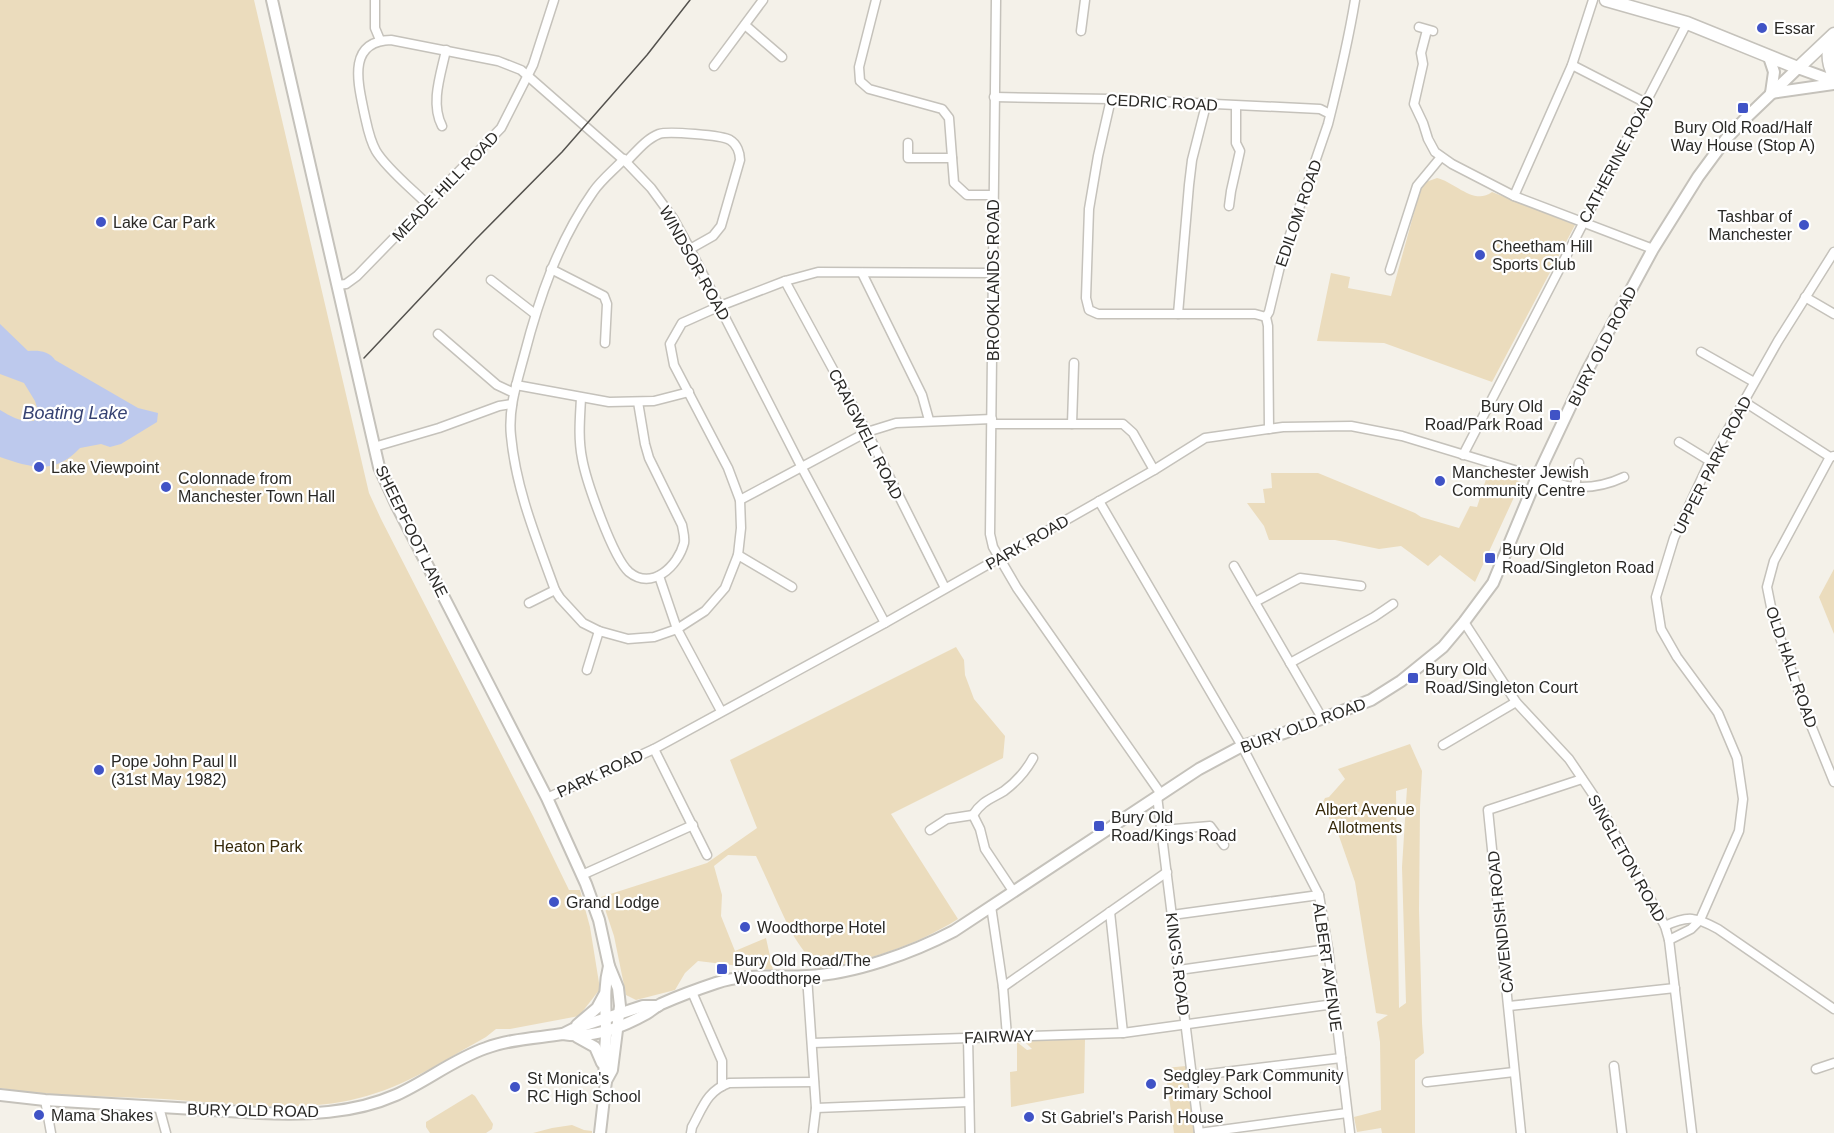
<svg xmlns="http://www.w3.org/2000/svg" width="1834" height="1133" viewBox="0 0 1834 1133" font-family="Arial,sans-serif">
  <style>
    .green { fill: #ebdcbd; fill-rule: evenodd }
    .water { fill: #bdc9ed }
    .lines { fill: none; stroke-linecap: round; stroke-linejoin: round }
    .minor-casing { stroke: #c5c2bb; stroke-width: 11 }
    .major-casing { stroke: #c5c2bb; stroke-width: 14 }
    .highway-casing { stroke: #c5c2bb; stroke-width: 15 }
    .minor { stroke: #fff; stroke-width: 8 }
    .major { stroke: #fff; stroke-width: 10 }
    .highway { stroke: #fff; stroke-width: 12 }
    .tram { stroke: #54524e; stroke-width: 1.5 }
    .poi-dot { fill: #4053c6; stroke: #fff; stroke-width: 2 }
    .labels { text-anchor: middle; stroke-width: 4.5; stroke-linejoin: round; paint-order: stroke }
    .poi-label { font-size: 16px; fill: #2a2926; stroke: #fff; text-anchor: start }
    .street-label { font-size: 16px; fill: #2a2926; stroke: #fff }
    .park-label { font-size: 16px; fill: #36290a; stroke: #fff }
    .water-label { font-size: 18px; font-style: italic; fill: #364272; stroke: #fff }
  </style>
  <rect width="100%" height="100%" fill="#f4f1e9"/>
  <g class="green">
    <path d="M0 0H254L369 493 381 519 533 816 569 890H580L590 927 600 989 579 1016 510 1029H496L486 1037C446 1059 405 1087 359 1098 299 1114 226 1103 164 1099 109 1096 54 1097 0 1088Z"/>
    <path d="M1437 178C1455 182 1474 206 1492 192L1575 225 1492 382 1384 343 1317 341 1331 273 1350 277 1348 288 1391 296 1420 191 1426 182Z"/>
    <path d="M1489 470 1521 482 1475 582 1440 555 1428 566 1401 546 1379 549 1335 540H1269L1264 526 1247 503H1265L1263 489 1272 488 1271 473H1318L1415 513 1421 517 1459 528 1470 506 1477 507Z"/>
    <path d="M1834 569V634L1819 597Z"/>
    <path d="M956 647 964 660 965 675 974 699 1005 736 1003 758 891 814 958 919C915 946 865 962 815 969 809 956 799 946 792 933 779 908 768 881 756 856L728 855 714 866 722 895 721 916 735 951 766 938 773 970 698 961 685 973 675 990 636 1000 626 995 614 936 601 897 707 863 757 828 730 760Z"/>
    <path d="M1410 744 1422 771 1420 807 1419 910 1422 1023 1424 1053 1415 1060V1133H1382L1381 1128 1357 1132 1354 1117 1381 1110 1380 1042 1377 1022 1388 1015 1376 1013 1355 882 1333 819 1330 820 1322 804 1325 798 1329 797 1345 779 1338 769ZM1407 788 1402 867 1406 1003 1399 1008 1396 791Z"/>
    <path d="M1085 1039 1084 1093 1011 1107 1010 1072 1017 1071V1042L1027 1050 1032 1049 1024 1041Z"/>
    <path d="M1186 1066 1194 1133H1174L1165 1068Z"/>
    <path d="M472 1094 475 1096 493 1124 492 1129 486 1133H430L426 1127V1122Z"/>
    <path d="M572 1125 584 1130 592 1131V1133H533L552 1128Z"/>
  </g>
  <path class="water" d="M0 324 28 351C39 350 49 351 55 360L138 408 158 413 157 422 121 444 110 447 101 444 80 448C55 475 32 468 0 457V410C12 417 20 422 34 421L38 411 35 401 24 383 0 374Z"/>
  <g class="lines">
    <defs>
      <g id="minor">
        <path d="M375 0V28L380 40"/>
        <path d="M876 0 859 67 860 81 869 89 942 109 949 118 954 183 967 195H993"/>
        <path d="M996 0 990 534 993 547 1017 588 1161 794"/>
        <path d="M745 25 782 57"/>
        <path d="M1419 27 1433 31"/>
        <path d="M1427 30 1421 53 1423 64 1414 104 1423 123 1428 139 1435 152 1452 164 1514 196 1653 249"/>
        <path d="M1081 31 1085 0"/>
        <path d="M1572 65 1646 103"/>
        <path d="M714 66 763 0"/>
        <path d="M994 97 1111 99 1320 109 1328 113"/>
        <path d="M1111 99 1098 156 1089 209 1086 298 1089 310 1098 314H1255L1266 317"/>
        <path d="M442 126C430 103 441 74 446 50"/>
        <path d="M908 143V158H952"/>
        <path d="M624 159C614 170 601 180 593 192 558 242 539 298 524 356 517 382 508 409 511 436 516 490 537 540 555 590L560 598 583 623 599 631 628 639 654 637 677 629 705 611 725 588 738 555 741 528 740 500 728 468 674 365 670 344 682 323 720 306 785 281 818 272 994 273"/>
        <path d="M626 162C636 152 646 139 659 134 668 131 722 135 730 140 737 144 740 153 740 160L721 226 713 236 690 249"/>
        <path d="M1514 196 1572 65 1593 0"/>
        <path d="M427 204C413 190 386 168 376 151 369 139 367 125 364 112 358 83 347 41 391 40L498 61 521 70 626 162 651 188 673 218 690 249 801 466 885 623"/>
        <path d="M1229 206 1231 191 1240 151 1236 143V106"/>
        <path d="M551 269 604 296 607 304 605 343"/>
        <path d="M1390 270 1417 186 1441 157"/>
        <path d="M862 273 922 395 929 420"/>
        <path d="M491 280 535 314"/>
        <path d="M785 281 867 432 945 588"/>
        <path d="M338 285 346 284 357 276 501 128 533 65 554 0"/>
        <path d="M1805 297 1834 314"/>
        <path d="M1178 314 1189 185 1192 160 1206 105"/>
        <path d="M438 334 497 385 514 393"/>
        <path d="M1701 352 1754 382"/>
        <path d="M516 385 609 402 654 401 689 392"/>
        <path d="M581 398C580 418 578 438 582 458 586 481 613 558 629 572 652 591 678 566 684 543 685 537 683 531 682 525L649 458 645 444 638 402"/>
        <path d="M1743 401 1830 457 1834 456"/>
        <path d="M992 424H1123L1133 433 1154 470"/>
        <path d="M1072 424 1074 363"/>
        <path d="M1269 429 1268 326 1266 317 1269 312 1282 258 1328 124C1338 84 1348 43 1355 0"/>
        <path d="M1679 442 1710 461"/>
        <path d="M374 447 439 428 499 406 512 404"/>
        <path d="M1463 455 1687 23"/>
        <path d="M1830 457 1774 561 1767 587 1773 617 1806 713 1834 782"/>
        <path d="M1575 487 1579 463"/>
        <path d="M740 500 867 432 896 423 992 419"/>
        <path d="M1099 501 1242 746 1319 895 1328 949 1350 1133"/>
        <path d="M738 555 792 587"/>
        <path d="M1234 566 1322 718"/>
        <path d="M659 576 677 629 721 711"/>
        <path d="M1255 602 1300 578 1361 586"/>
        <path d="M529 603 555 590"/>
        <path d="M1464 622 1516 702 1569 759 1596 799 1665 926 1669 940 1692 1133"/>
        <path d="M1290 663 1374 617 1393 604"/>
        <path d="M587 670 599 631"/>
        <path d="M1443 745 1516 702"/>
        <path d="M654 749 707 855"/>
        <path d="M1157 796 1199 1133"/>
        <path d="M547 798 654 749 885 623 1154 470 1205 438 1283 427 1351 426 1402 436 1567 486C1588 489 1605 486 1624 477"/>
        <path d="M973 815C982 801 991 799 1004 791 1016 782 1026 771 1033 758"/>
        <path d="M930 830 947 819 973 815 980 829 985 849 1013 891"/>
        <path d="M1162 830 1210 826 1224 845"/>
        <path d="M582 875 693 825"/>
        <path d="M991 906 1003 987 1007 1036"/>
        <path d="M1110 912 1123 1033"/>
        <path d="M1172 915 1319 895"/>
        <path d="M1665 926C1688 915 1696 917 1718 929L1834 1009"/>
        <path d="M1669 940 1691 929 1700 920 1739 831 1743 799 1737 758 1718 713 1677 657 1661 629 1656 597 1674 538 1708 465 1778 341 1834 252"/>
        <path d="M1179 970 1328 949"/>
        <path d="M807 976 816 1108 813 1133"/>
        <path d="M1003 987 1167 872"/>
        <path d="M692 992 722 1061V1086"/>
        <path d="M1509 1006 1675 988"/>
        <path d="M968 1037 970 1133"/>
        <path d="M812 1043 1123 1033 1334 1004"/>
        <path d="M1614 1066 1622 1133"/>
        <path d="M1816 1069 1834 1063"/>
        <path d="M1192 1076 1341 1058"/>
        <path d="M1427 1082 1514 1072"/>
        <path d="M45 1100 51 1133"/>
        <path d="M159 1107 166 1133"/>
        <path d="M816 1108 969 1102"/>
        <path d="M691 1133 692 1127C703 1107 707 1091 729 1083L814 1082"/>
        <path d="M1199 1133 1347 1113"/>
        <path d="M1521 1133 1488 810 1582 779"/>
      </g>
      <g id="major">
        <path d="M272 0 379 467 397 506 547 798 586 884 599 920 609 966 618 988 620 1006 612 1070 606 1081 600 1133"/>
        <path d="M1769 57 1774 72 1771 93"/>
        <path d="M1771 93 1834 84"/>
        <path d="M577 1025 597 1008 604 995"/>
        <path d="M563 1034 573 1029 643 1006H658"/>
        <path d="M577 1037 595 1047 602 1063"/>
        <path d="M606 1081C602 1065 606 1050 606 1033 606 1010 603 989 609 966"/>
        <path d="M0 1095 45 1100 260 1113C305 1115 353 1114 396 1095 427 1081 454 1059 486 1048 510 1039 538 1038 563 1034 591 1039 621 1028 646 1014 651 1011 655 1007 661 1004 679 996 698 989 716 983 746 973 776 978 807 976 854 974 912 953 954 931L1199 769 1242 746 1284 733 1371 700 1401 681 1443 647 1464 622 1493 583 1537 477 1588 369 1653 249 1698 177 1726 139 1748 116 1798 68 1834 81"/>
      </g>
      <g id="highway">
        <path d="M1606 0 1687 23 1798 68 1834 34"/>
        <path d="M1832 37C1827 51 1827 63 1834 75"/>
      </g>
    </defs>
    <use href="#minor" class="minor-casing"/>
    <use href="#major" class="major-casing"/>
    <use href="#highway" class="highway-casing"/>
    <use href="#minor" class="minor"/>
    <use href="#major" class="major"/>
    <use href="#highway" class="highway"/>
    <path class="tram" d="M364 358 476 239 562 152 647 55 690 0"/>
  </g>
  <g class="poi-dot">
    <circle cx="1762" cy="28" r="6"/>
    <rect x="1737" y="102" width="12" height="12" rx="3"/>
    <circle cx="101" cy="222" r="6"/>
    <circle cx="1804" cy="225" r="6"/>
    <circle cx="1480" cy="255" r="6"/>
    <rect x="1549" y="409" width="12" height="12" rx="3"/>
    <circle cx="39" cy="467" r="6"/>
    <circle cx="1440" cy="481" r="6"/>
    <circle cx="166" cy="487" r="6"/>
    <rect x="1484" y="552" width="12" height="12" rx="3"/>
    <rect x="1407" y="672" width="12" height="12" rx="3"/>
    <circle cx="99" cy="770" r="6"/>
    <rect x="1093" y="820" width="12" height="12" rx="3"/>
    <circle cx="554" cy="902" r="6"/>
    <circle cx="745" cy="927" r="6"/>
    <rect x="716" y="963" width="12" height="12" rx="3"/>
    <circle cx="1151" cy="1084" r="6"/>
    <circle cx="515" cy="1087" r="6"/>
    <circle cx="39" cy="1115" r="6"/>
    <circle cx="1029" cy="1117" r="6"/>
  </g>
  <g class="labels">
    <g class="poi-label">
      <text x="1774" y="34">Essar</text>
      <text x="1743" y="133" text-anchor="middle">Bury Old Road/Half<tspan x="1743" dy="18">Way House (Stop A)</tspan></text>
      <text x="1792" y="222" text-anchor="end">Tashbar of<tspan x="1792" dy="18">Manchester</tspan></text>
      <text x="113" y="228">Lake Car Park</text>
      <text x="1492" y="252">Cheetham Hill<tspan x="1492" dy="18">Sports Club</tspan></text>
      <text x="1543" y="412" text-anchor="end">Bury Old<tspan x="1543" dy="18">Road/Park Road</tspan></text>
      <text x="51" y="473">Lake Viewpoint</text>
      <text x="1452" y="478">Manchester Jewish<tspan x="1452" dy="18">Community Centre</tspan></text>
      <text x="178" y="484">Colonnade from<tspan x="178" dy="18">Manchester Town Hall</tspan></text>
      <text x="1502" y="555">Bury Old<tspan x="1502" dy="18">Road/Singleton Road</tspan></text>
      <text x="1425" y="675">Bury Old<tspan x="1425" dy="18">Road/Singleton Court</tspan></text>
      <text x="111" y="767">Pope John Paul II<tspan x="111" dy="18">(31st May 1982)</tspan></text>
      <text x="1111" y="823">Bury Old<tspan x="1111" dy="18">Road/Kings Road</tspan></text>
      <text x="566" y="908">Grand Lodge</text>
      <text x="757" y="933">Woodthorpe Hotel</text>
      <text x="734" y="966">Bury Old Road/The<tspan x="734" dy="18">Woodthorpe</tspan></text>
      <text x="1163" y="1081">Sedgley Park Community<tspan x="1163" dy="18">Primary School</tspan></text>
      <text x="527" y="1084">St Monica's<tspan x="527" dy="18">RC High School</tspan></text>
      <text x="51" y="1121">Mama Shakes</text>
      <text x="1041" y="1123">St Gabriel's Parish House</text>
    </g>
    <g class="street-label">
      <text transform="translate(1162 102) rotate(3)" y="6">CEDRIC ROAD</text>
      <text transform="translate(1616 159) rotate(-62)" y="6">CATHERINE ROAD</text>
      <text transform="translate(445 186) rotate(-46)" y="6">MEADE HILL ROAD</text>
      <text transform="translate(1298 213) rotate(-71)" y="6">EDILOM ROAD</text>
      <text transform="translate(695 263) rotate(61)" y="6">WINDSOR ROAD</text>
      <text transform="translate(993 280) rotate(-90)" y="6">BROOKLANDS ROAD</text>
      <text transform="translate(1602 346) rotate(-63)" y="6">BURY OLD ROAD</text>
      <text transform="translate(866 434) rotate(63)" y="6">CRAIGWELL ROAD</text>
      <text transform="translate(1712 465) rotate(-63)" y="6">UPPER PARK ROAD</text>
      <text transform="translate(412 531) rotate(64)" y="6">SHEEPFOOT LANE</text>
      <text transform="translate(1027 542) rotate(-30)" y="6">PARK ROAD</text>
      <text transform="translate(1792 667) rotate(71)" y="6">OLD HALL ROAD</text>
      <text transform="translate(1303 725) rotate(-20)" y="6">BURY OLD ROAD</text>
      <text transform="translate(600 773) rotate(-25)" y="6">PARK ROAD</text>
      <text transform="translate(1627 858) rotate(61)" y="6">SINGLETON ROAD</text>
      <text transform="translate(1500 922) rotate(-96)" y="6">CAVENDISH ROAD</text>
      <text transform="translate(1178 964) rotate(83)" y="6">KING'S ROAD</text>
      <text transform="translate(1328 967) rotate(82)" y="6">ALBERT AVENUE</text>
      <text transform="translate(999 1036) rotate(-2)" y="6">FAIRWAY</text>
      <text transform="translate(253 1110) rotate(1)" y="6">BURY OLD ROAD</text>
    </g>
    <g class="park-label">
      <text x="1365" y="815">Albert Avenue<tspan x="1365" dy="18">Allotments</tspan></text>
      <text x="258" y="852">Heaton Park</text>
    </g>
    <g class="water-label">
      <text x="75" y="419">Boating Lake</text>
    </g>
  </g>
</svg>
